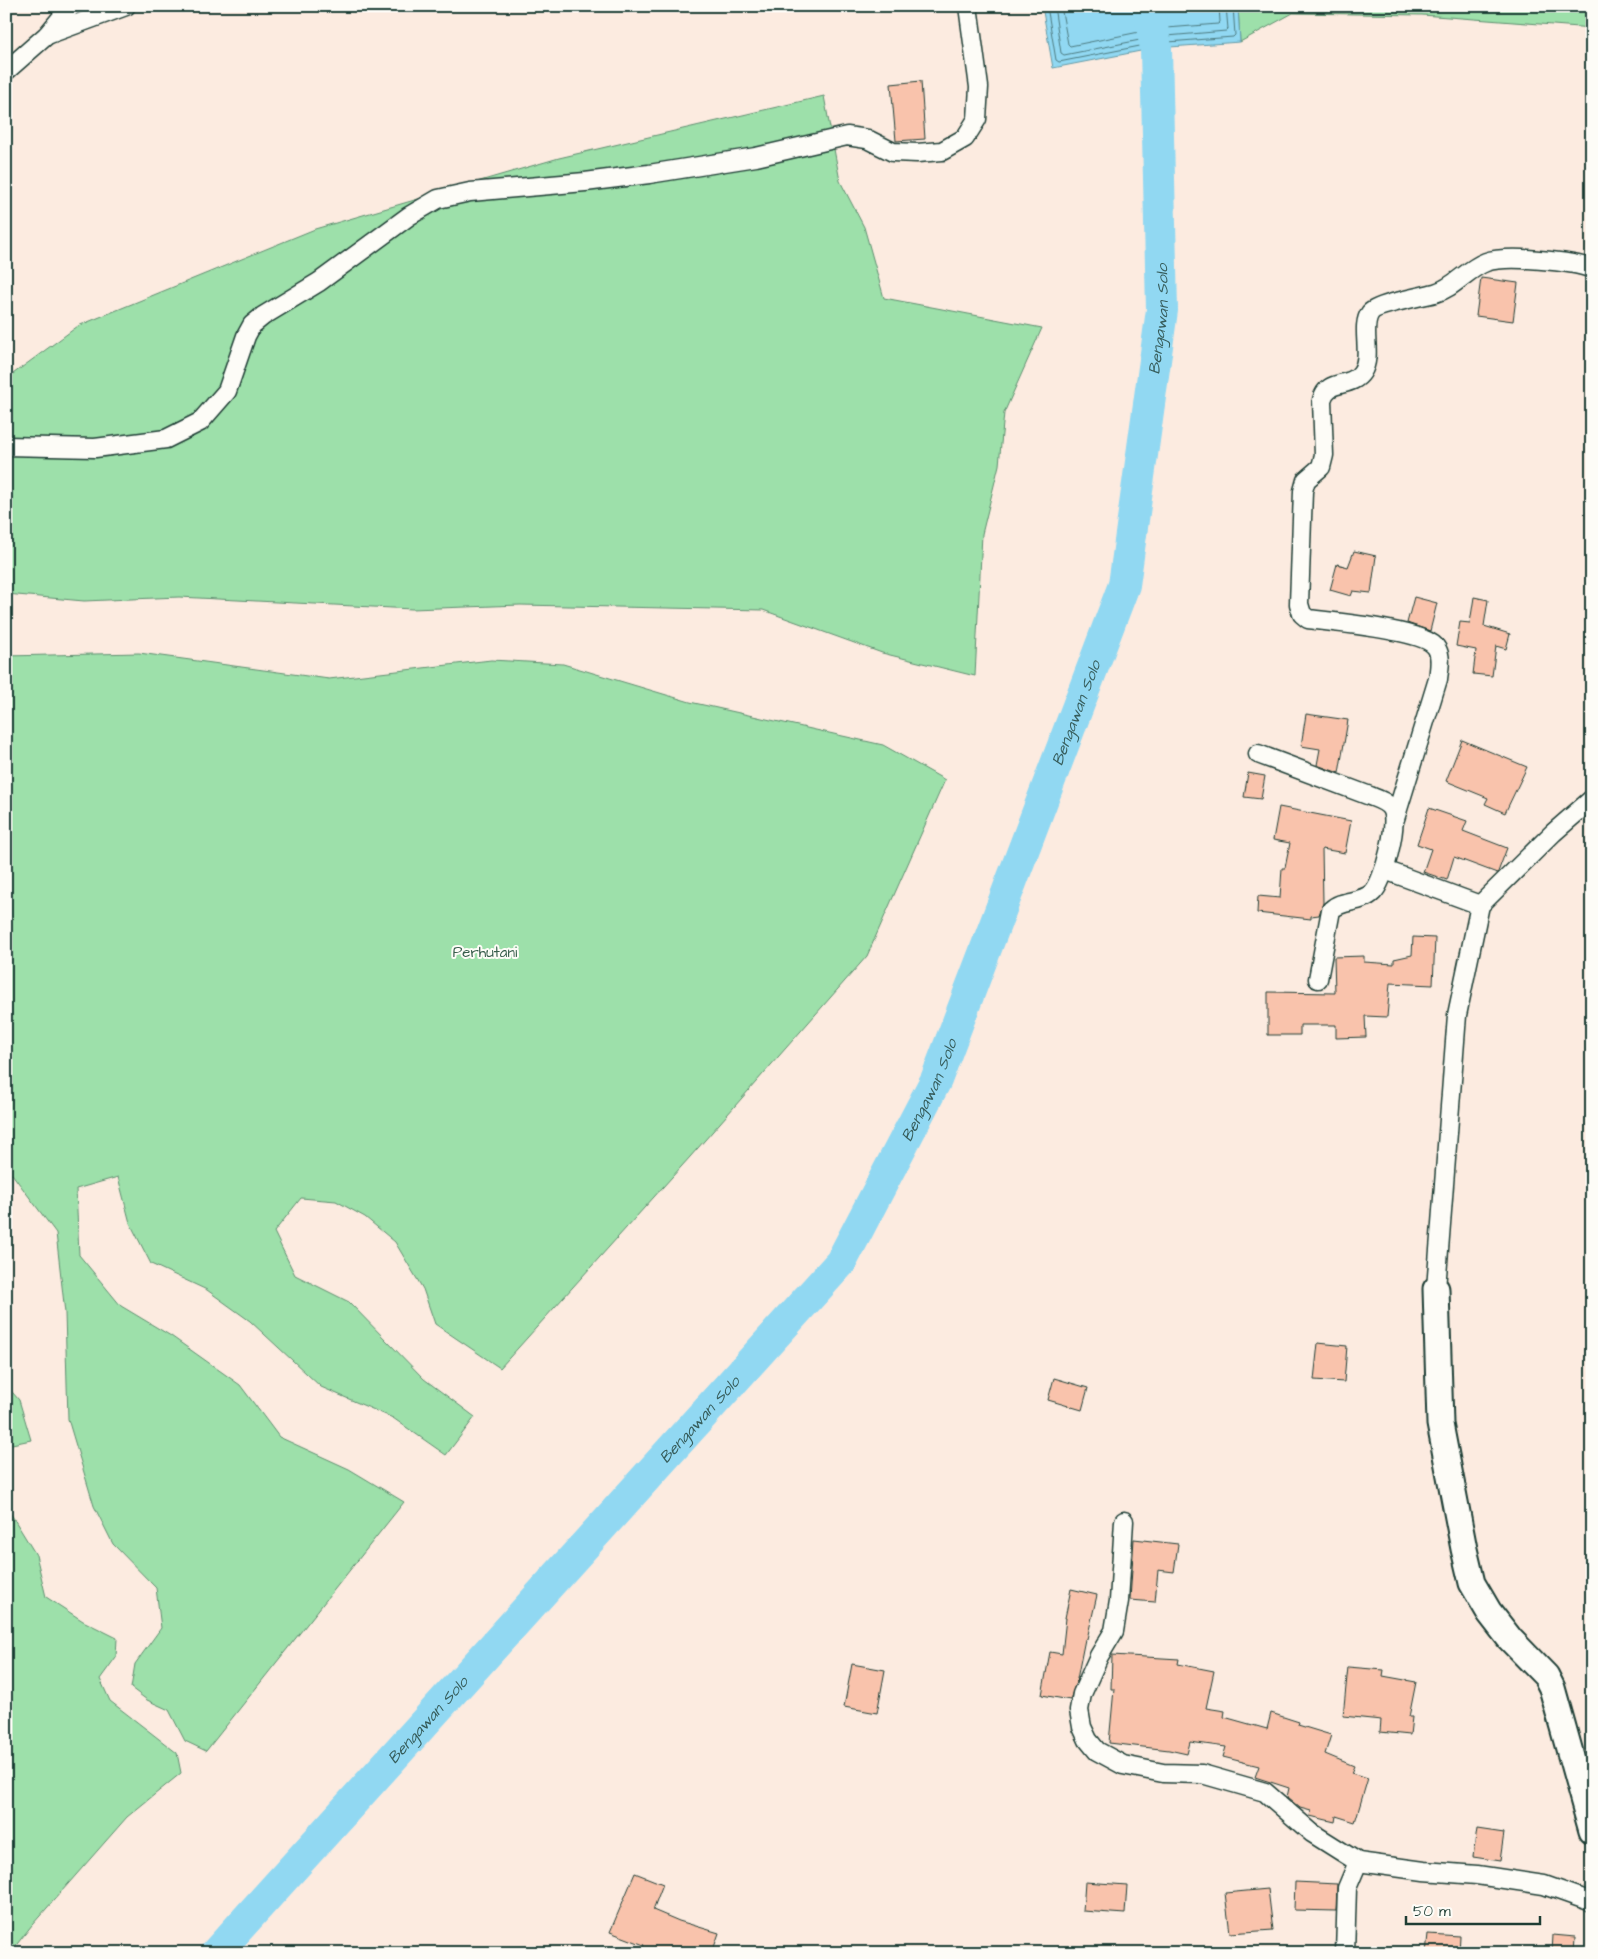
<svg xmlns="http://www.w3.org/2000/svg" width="1598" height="1959" viewBox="0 0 1598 1959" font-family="'Architects Daughter',sans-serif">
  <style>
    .green { fill: #9de0aa; stroke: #5e8e6f }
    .water { fill: #91d8f2; stroke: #639aa6 }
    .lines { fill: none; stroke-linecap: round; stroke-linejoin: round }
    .shore { stroke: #4d7b80; stroke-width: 1 }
    .river { stroke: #91d8f2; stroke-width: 32 }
    .building { fill: #f9c3ac; stroke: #1f3d34 }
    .street-casing { stroke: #1f3d34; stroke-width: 21 }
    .secondary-casing { stroke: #1f3d34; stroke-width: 29 }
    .street { stroke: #fdfcf7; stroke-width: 18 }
    .secondary { stroke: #fdfcf7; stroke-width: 25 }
    .labels { text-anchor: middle; stroke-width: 4; stroke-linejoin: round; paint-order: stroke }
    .park-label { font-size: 15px; fill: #385e4c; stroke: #fdfcf7 }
    .water-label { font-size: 16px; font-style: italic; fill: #365c5a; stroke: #fdfcf7 }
  </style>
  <rect width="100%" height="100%" fill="#fcebe0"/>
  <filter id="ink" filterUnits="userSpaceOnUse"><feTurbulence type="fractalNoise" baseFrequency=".02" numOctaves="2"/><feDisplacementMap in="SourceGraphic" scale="10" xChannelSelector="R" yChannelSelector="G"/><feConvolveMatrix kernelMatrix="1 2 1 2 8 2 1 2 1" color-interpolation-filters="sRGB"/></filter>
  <g filter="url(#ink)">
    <g class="green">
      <path d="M1238 6H1592V28L1422 15 1293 13 1240 42Z"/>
      <path d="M824 96 840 181 864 227 884 298 1042 328 1004 413 999 465 982 534 975 676 882 653 763 610 520 605 412 609 179 597 84 601 6 594V379L78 326 315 229 559 158Z"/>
      <path d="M139 653 329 679 491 660 563 664 690 702 883 745 945 780 867 956 690 1157 500 1368 435 1324 423 1289 395 1242 365 1217 336 1201 301 1198 274 1232 295 1275 349 1302 424 1379 475 1417 446 1455 393 1418 321 1387 250 1321 207 1290 151 1264 130 1223 118 1177 76 1189 79 1255 121 1306 171 1336 240 1385 279 1437 349 1469 404 1502 206 1751 185 1741 169 1710 147 1700 131 1688 135 1664 161 1628 156 1588 113 1544 94 1506 68 1419 65 1313 56 1233 12 1174 6 1178V656Z"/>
      <path d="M6 1385 19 1400 31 1440 12 1444 6 1443Z"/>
      <path d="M6 1506 36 1555 46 1597 83 1621 117 1638 116 1657 100 1679 110 1701 177 1753 181 1773 127 1817 32 1925 10 1953H6Z"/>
    </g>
    <path class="water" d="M1042 6H1238L1240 42 1156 48 1053 68Z"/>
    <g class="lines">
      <g class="shore">
        <path d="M1047 6 1056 60 1059 62 1155 43 1233 37 1235 35 1233 6"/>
        <path d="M1054 6 1061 53 1064 55 1155 37 1226 31 1228 29 1226 6"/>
        <path d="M1061 6 1068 44 1070 46 1154 29 1218 24 1220 22 1219 6"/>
      </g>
      <path class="river" id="s1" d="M216 1953 841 1262 936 1080 1124 585 1162 310 1156 48 1148 6"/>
    </g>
    <g class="building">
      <path d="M921 81 925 139 896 141 891 84Z"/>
      <path d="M1481 278 1518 283 1513 321 1476 316Z"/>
      <path d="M1354 551 1376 556 1371 593 1353 591 1351 596 1330 590 1337 564 1348 567Z"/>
      <path d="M1414 597 1437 603 1430 631 1407 623Z"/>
      <path d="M1474 597 1488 600 1484 626 1510 634 1506 649 1496 646 1492 676 1473 674 1476 650 1456 646 1460 622 1470 623Z"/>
      <path d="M1306 714 1348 720 1339 773 1317 765 1320 749 1301 746Z"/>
      <path d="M1462 740 1527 767 1505 813 1485 804 1488 798 1446 781Z"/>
      <path d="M1248 773 1265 776 1261 799 1244 797Z"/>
      <path d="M1279 807 1351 821 1345 853 1322 849 1323 903 1319 915 1311 916V919L1257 913 1258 896 1280 898 1282 868H1285L1290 843 1273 840Z"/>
      <path d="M1429 808 1467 821 1463 831 1507 848 1498 872 1497 873 1454 857 1447 880 1423 872 1431 849 1417 844Z"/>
      <path d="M1413 937 1435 938 1433 985 1390 983 1387 1017 1365 1016 1366 1037 1336 1038V1025H1300V1035H1268V992L1335 993 1334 957 1364 956V962L1394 964V959L1412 955Z"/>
      <path d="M1318 1343 1347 1346 1344 1382 1314 1380Z"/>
      <path d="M1054 1378 1088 1388 1082 1410 1048 1400Z"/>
      <path d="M1134 1539 1178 1544 1174 1572 1158 1570 1155 1602 1130 1600Z"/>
      <path d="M1071 1589 1097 1595 1087 1639H1085L1077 1679 1070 1700 1042 1695 1050 1652 1062 1654 1066 1618H1065Z"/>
      <path d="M1112 1655 1179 1659 1178 1664 1214 1671 1206 1708 1225 1711 1224 1717 1267 1729 1271 1713 1299 1722 1298 1725 1331 1735 1325 1754 1354 1766 1351 1773 1368 1778 1355 1822 1336 1816 1335 1822 1310 1816 1311 1811 1300 1808 1287 1797 1289 1788 1255 1777 1259 1766 1223 1757 1226 1747 1190 1742 1187 1754 1169 1750 1109 1743 1114 1689H1111Z"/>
      <path d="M852 1664 885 1670 877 1713 844 1707Z"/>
      <path d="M1348 1667 1384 1670 1383 1676 1416 1682 1409 1717H1412L1410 1735 1380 1732 1381 1720 1343 1716Z"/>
      <path d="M1477 1829 1504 1833 1500 1861 1473 1857Z"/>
      <path d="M635 1873 663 1884 653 1910 679 1921 719 1933 712 1953H641L644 1945 610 1932Z"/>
      <path d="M1085 1882 1127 1885 1125 1914 1083 1911Z"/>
      <path d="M1295 1882 1337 1884 1336 1911 1294 1910Z"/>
      <path d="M1268 1889 1273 1930 1230 1933 1225 1893Z"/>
      <path d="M1428 1934 1460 1936 1459 1953H1426Z"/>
      <path d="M1553 1935 1575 1937 1574 1953H1552Z"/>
    </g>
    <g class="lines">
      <defs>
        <g id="street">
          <path d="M47 35 126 6"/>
          <path d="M6 71 47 35 71 6"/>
          <path d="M6 446 95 448 166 439 200 422 227 391 246 336 252 325 263 316 319 282 409 216 438 199 470 192 585 182 649 174 756 157 847 136 867 139 893 152 917 153 942 151 965 138 977 119 979 87 968 6"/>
          <path d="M1258 754 1370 796C1377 799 1389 802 1392 811 1398 825 1384 881 1373 892 1361 904 1342 899 1331 910L1318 979"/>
          <path d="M1394 822 1438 679C1439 669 1442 658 1437 649 1428 630 1331 622 1308 619L1302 614 1299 604 1303 491 1306 480 1321 467 1324 455 1322 400C1327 378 1351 389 1362 372 1373 355 1360 327 1370 313 1375 305 1423 296 1435 293 1454 288 1467 269 1486 262 1505 255 1573 261 1592 269"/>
          <path d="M1385 870 1480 905"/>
          <path d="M1436 1289 1457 1015 1480 905 1553 833 1592 799"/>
          <path d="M1124 1521 1119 1601 1114 1631 1099 1656 1082 1694 1079 1710 1082 1727 1088 1740 1097 1751 1123 1765 1163 1773 1202 1774 1265 1792 1312 1833 1358 1862 1424 1871 1477 1875 1544 1885 1592 1902"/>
          <path d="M1345 1953 1347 1888 1358 1862"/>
        </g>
        <path id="secondary" d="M1436 1289 1440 1424 1464 1549 1472 1583 1489 1612 1510 1639 1546 1676 1552 1688 1592 1831"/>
      </defs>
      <use href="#street" class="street-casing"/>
      <use href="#secondary" class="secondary-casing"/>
      <use href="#street" class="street"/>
      <use href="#secondary" class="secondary"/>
    </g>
  </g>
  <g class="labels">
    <g class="park-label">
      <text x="485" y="957">Perhutani</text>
    </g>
    <g class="water-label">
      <text dy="6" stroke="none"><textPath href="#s1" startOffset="1935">Bengawan Solo</textPath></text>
      <text dy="6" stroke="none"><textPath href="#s1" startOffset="1530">Bengawan Solo</textPath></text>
      <text dy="6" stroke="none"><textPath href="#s1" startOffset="1125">Bengawan Solo</textPath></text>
      <text dy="6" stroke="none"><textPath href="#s1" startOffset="720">Bengawan Solo</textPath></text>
      <text dy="6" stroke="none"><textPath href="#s1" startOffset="315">Bengawan Solo</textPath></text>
    </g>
  </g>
  <rect width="1598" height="1959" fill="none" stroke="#fdfcf7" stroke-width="25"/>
  <rect x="12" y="12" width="1573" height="1934" fill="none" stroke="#1f3d34" stroke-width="2" filter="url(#ink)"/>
  <path d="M1406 1916v8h134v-8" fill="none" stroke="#1f3d34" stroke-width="2.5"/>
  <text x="1413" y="1916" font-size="15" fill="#1f3d34" stroke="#fdfcf7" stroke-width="4" paint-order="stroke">50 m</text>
</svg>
